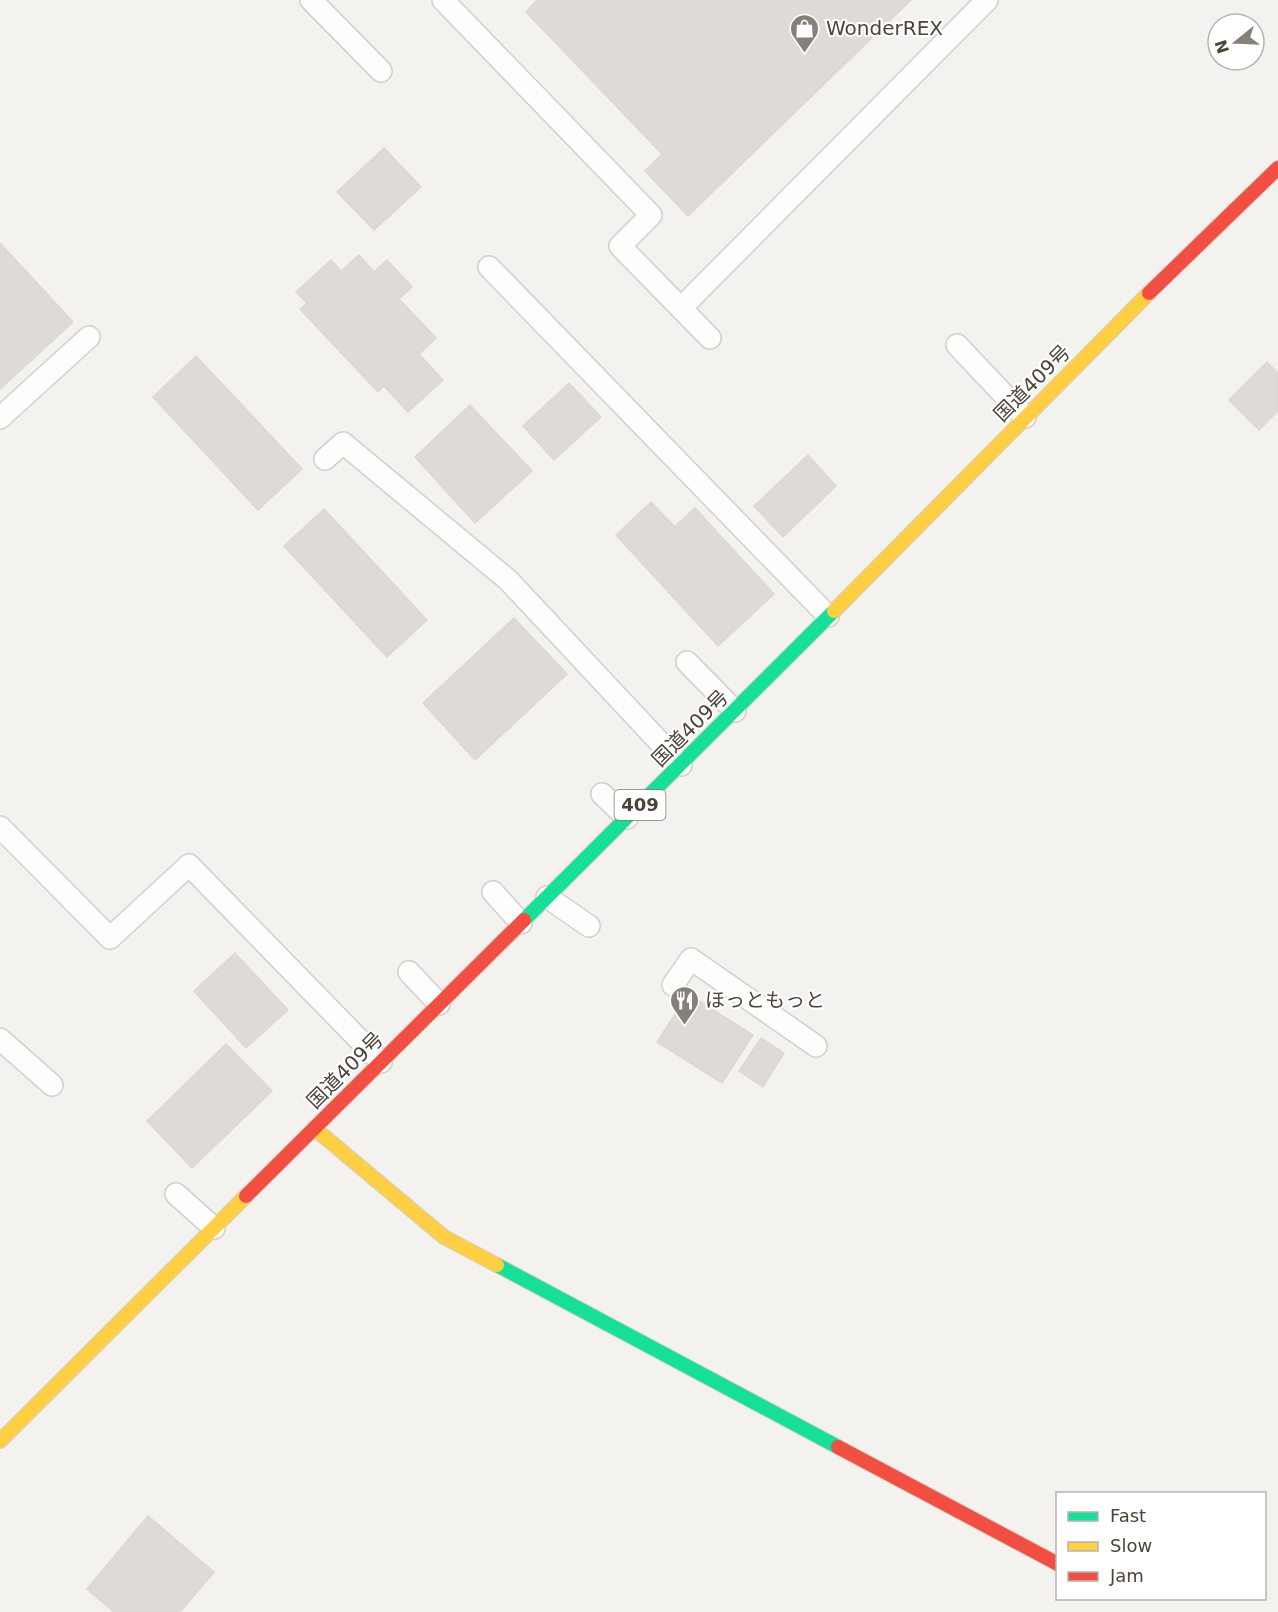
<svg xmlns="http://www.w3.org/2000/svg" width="1278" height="1612" viewBox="0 0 1278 1612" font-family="'DejaVu Sans','Noto Sans JP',sans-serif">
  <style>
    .building { fill: #dedbd6; stroke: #dcd9d4; stroke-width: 1.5 }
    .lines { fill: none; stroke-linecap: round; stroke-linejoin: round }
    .lane-casing { stroke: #d2d0cb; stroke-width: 24 }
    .fast-casing { stroke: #d3cfc5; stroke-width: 16 }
    .slow-casing { stroke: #d3cfc5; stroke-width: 16 }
    .jam-casing { stroke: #d3cfc5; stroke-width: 16 }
    .lane { stroke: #fdfdfc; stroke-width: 21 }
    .fast { stroke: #16e098; stroke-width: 14 }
    .slow { stroke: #ffcf43; stroke-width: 14 }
    .jam { stroke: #f24e42; stroke-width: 14 }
    .labels { text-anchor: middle; stroke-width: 4.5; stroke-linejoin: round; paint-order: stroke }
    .shield { fill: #fff; stroke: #817c74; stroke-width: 1.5 }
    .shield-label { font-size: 18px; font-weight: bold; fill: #4b4439 }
    .poi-label { font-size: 20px; fill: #4b4439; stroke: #fff; text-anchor: start }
    .street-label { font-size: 20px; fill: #4b4439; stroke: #fff }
  </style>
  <rect width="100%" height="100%" fill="#f4f2ee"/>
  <g class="building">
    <path d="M537 0H911L688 216 645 171 662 154 526 12Z"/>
    <path d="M384 148 421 187 374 230 337 192Z"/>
    <path d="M0 243 73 322 0 389Z"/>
    <path d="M359 255 374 272 387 260 412 287 399 299 436 338 419 354 443 380 408 412 384 386 378 392 300 309 307 303 296 292 331 260 341 271Z"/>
    <path d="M196 356 302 469 258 510 153 397Z"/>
    <path d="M1267 362 1278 373V411L1259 430 1229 400Z"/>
    <path d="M569 383 601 417 554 460 523 426Z"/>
    <path d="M470 405 532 471 475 523 415 457Z"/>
    <path d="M808 455 836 486 783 537 754 506Z"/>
    <path d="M651 502 675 527 639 560 616 535Z"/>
    <path d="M695 508 774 594 718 646 639 560Z"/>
    <path d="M324 509 427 620 387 657 284 546Z"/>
    <path d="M514 618 567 674 475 760 423 703Z"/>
    <path d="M235 953 288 1010 246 1048 194 991Z"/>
    <path d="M688 994 753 1035 722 1083 657 1042Z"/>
    <path d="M761 1038 784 1053 763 1087 739 1071Z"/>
    <path d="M226 1044 272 1091 192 1168 147 1121Z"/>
    <path d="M148 1516 214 1572 180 1612H114L87 1589Z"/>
  </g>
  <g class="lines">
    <defs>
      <g id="lane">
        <path d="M311 0 381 71"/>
        <path d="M443 0 651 215 620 246 710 338"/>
        <path d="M489 267 828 616"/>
        <path d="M681 308 987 0"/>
        <path d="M957 345 1025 417"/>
        <path d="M0 418 89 337"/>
        <path d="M325 459 343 443 508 580 681 765"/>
        <path d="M687 662 735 711"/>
        <path d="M602 794 627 818"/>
        <path d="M0 827 110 938 189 865 381 1062"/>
        <path d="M493 892 521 923"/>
        <path d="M547 897 589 926"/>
        <path d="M409 972 439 1004"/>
        <path d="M673 985 691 959 816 1046"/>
        <path d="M0 1039 52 1085"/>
        <path d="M176 1194 214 1228"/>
      </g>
      <g id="fast">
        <path d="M524 920 834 611"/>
        <path d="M497 1265 838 1447"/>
      </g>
      <g id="slow">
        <path d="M834 611 1149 293"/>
        <path d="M314 1128 444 1237 497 1265"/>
        <path d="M0 1441 246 1196"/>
      </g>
      <g id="jam">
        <path d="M1149 293 1278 168"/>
        <path d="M246 1196 524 920"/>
        <path d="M838 1447 1058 1564"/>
      </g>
    </defs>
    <use href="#lane" class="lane-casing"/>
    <use href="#fast" class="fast-casing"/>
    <use href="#slow" class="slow-casing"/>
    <use href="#jam" class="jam-casing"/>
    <use href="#lane" class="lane"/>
    <use href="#fast" class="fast"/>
    <use href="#slow" class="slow"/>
    <use href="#jam" class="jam"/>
  </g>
  <defs>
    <symbol id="shop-pin" viewBox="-11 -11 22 30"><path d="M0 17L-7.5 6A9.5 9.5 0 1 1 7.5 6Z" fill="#868178" stroke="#fff"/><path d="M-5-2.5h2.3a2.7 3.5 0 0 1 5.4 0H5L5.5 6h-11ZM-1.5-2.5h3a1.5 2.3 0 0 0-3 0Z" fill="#fff"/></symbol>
    <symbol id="restaurant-pin" viewBox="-11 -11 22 30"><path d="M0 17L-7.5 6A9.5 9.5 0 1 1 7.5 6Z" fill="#868178" stroke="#fff"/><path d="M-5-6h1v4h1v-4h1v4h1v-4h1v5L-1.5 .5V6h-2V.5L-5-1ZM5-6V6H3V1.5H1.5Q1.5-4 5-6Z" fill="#fff"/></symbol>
  </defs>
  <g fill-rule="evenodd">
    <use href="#shop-pin" x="788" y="12" width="33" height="45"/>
    <use href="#restaurant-pin" x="668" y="984" width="33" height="45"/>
  </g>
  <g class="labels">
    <rect class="shield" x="614.5" y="790" width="51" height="30" rx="4.5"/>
    <g class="shield-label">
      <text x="640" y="811">409</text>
    </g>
    <g class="poi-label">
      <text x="826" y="35">WonderREX</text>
      <text x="705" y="1007">ほっともっと</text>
    </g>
    <g class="street-label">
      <text transform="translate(1032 383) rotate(-45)" y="7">国道409号</text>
      <text transform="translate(690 728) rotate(-45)" y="7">国道409号</text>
      <text transform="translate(345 1070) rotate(-45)" y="7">国道409号</text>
    </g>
  </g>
  <rect x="1056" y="1492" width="210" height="108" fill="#ffffff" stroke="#b7b4b0" stroke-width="1.5"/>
  <rect x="1068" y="1512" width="30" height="9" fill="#16e098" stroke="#b7b4b0" stroke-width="1.5"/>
  <text x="1110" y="1522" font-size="18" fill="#4b4439">Fast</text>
  <rect x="1068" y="1542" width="30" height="9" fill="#ffcf43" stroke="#b7b4b0" stroke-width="1.5"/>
  <text x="1110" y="1552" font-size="18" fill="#4b4439">Slow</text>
  <rect x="1068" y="1572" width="30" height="9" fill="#f24e42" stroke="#b7b4b0" stroke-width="1.5"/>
  <text x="1110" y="1582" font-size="18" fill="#4b4439">Jam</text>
  <g transform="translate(1236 42) rotate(252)"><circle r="28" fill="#ffffff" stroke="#b7b4b0" stroke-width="1.5"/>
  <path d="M0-4.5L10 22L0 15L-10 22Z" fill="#868178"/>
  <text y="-9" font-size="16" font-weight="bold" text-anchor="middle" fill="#4b4439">N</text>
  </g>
</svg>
